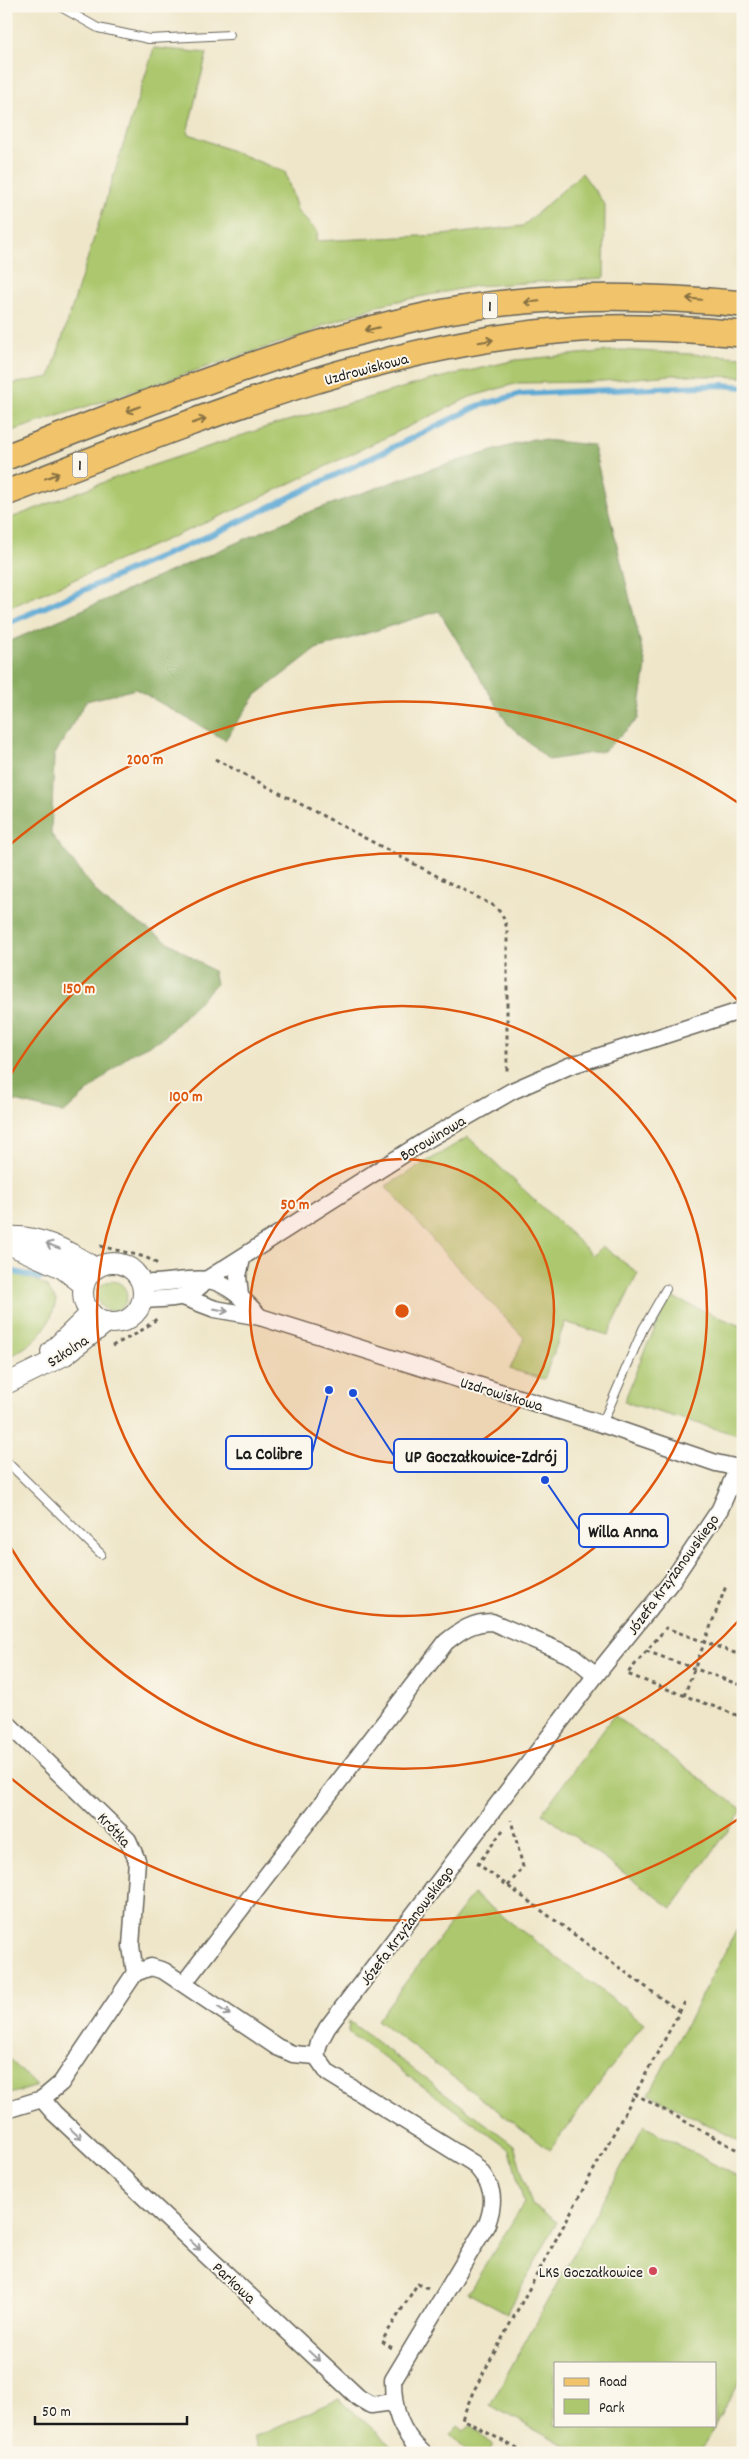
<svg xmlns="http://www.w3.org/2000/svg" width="749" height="2459" viewBox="0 0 749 2459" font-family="Dekko,sans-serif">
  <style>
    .green { fill: #acc76d; stroke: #647244 }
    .forest { fill: #89ac60; stroke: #52643e }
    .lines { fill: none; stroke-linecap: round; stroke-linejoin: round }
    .stream { stroke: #5ca8d4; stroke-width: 6 }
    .service-casing { stroke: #666359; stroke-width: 10 }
    .minor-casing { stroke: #666359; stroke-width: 19 }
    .tertiary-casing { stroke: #666359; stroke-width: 22 }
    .primary-casing { stroke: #666359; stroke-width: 28 }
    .path { stroke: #666359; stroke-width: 3; stroke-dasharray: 4 4; stroke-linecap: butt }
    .service { stroke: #fff; stroke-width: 8 }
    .minor { stroke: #fff; stroke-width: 16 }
    .tertiary { stroke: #fff; stroke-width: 20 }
    .primary { stroke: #f1c36a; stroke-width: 25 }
    .oneway { stroke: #867043 }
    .oneway2 { stroke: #999 }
    .ring { fill: none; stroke: #de560d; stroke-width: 2.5 }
    .poi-dot { fill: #d1495b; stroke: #fbf7ec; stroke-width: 2 }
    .labels { text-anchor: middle; stroke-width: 4; stroke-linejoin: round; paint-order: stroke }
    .shield { fill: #fbf7ec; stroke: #5f5e5a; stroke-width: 1 }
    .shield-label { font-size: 15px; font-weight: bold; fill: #1c1c1c }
    .street-label { font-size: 16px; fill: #1c1c1c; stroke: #fbf7ec }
    .poi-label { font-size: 16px; fill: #1c1c1c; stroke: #fbf7ec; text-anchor: end }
    .centre { fill: #de560d; stroke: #fbf7ec; stroke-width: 2.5 }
    .ring-label { font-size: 15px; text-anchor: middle; font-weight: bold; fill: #de560d; stroke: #fbf7ec; stroke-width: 4; stroke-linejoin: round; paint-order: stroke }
    .leader { fill: none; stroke: #1d4ed8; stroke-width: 2 }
    .callout-dot { fill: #1d4ed8; stroke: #fbf7ec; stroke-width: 2 }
    .callout { fill: #fbf7ec; stroke: #1d4ed8; stroke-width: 2 }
    .callout-label { font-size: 18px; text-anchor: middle; font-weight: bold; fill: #1c1c1c }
  </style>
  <rect width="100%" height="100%" fill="#fbf7ec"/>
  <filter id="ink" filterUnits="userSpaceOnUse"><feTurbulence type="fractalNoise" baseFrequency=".02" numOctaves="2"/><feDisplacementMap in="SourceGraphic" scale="10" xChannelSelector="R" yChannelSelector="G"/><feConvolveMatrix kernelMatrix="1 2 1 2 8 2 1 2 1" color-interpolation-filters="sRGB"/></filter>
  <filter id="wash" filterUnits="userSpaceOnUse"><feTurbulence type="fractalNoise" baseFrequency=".0096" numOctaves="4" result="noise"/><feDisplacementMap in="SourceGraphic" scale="20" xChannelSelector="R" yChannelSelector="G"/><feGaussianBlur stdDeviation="1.12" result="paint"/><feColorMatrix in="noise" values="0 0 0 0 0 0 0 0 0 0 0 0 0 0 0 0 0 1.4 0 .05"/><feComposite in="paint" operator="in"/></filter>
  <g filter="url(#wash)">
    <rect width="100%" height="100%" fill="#efe6c9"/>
    <g class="green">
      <path d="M154 48 207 53 187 133 285 172 298 212 318 232 316 241 442 235 523 226 582 173 605 205 604 278 476 286 383 304 324 325 310 333 6 433V385L50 377Z"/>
      <path d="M621 350 743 357V377L672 375 591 382 518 383 470 397 235 510 6 609V520L115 478 273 425 430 380 516 360Z"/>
      <path d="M468 1137 594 1256 602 1246 638 1273 608 1335 565 1322 544 1379 510 1369 524 1338 445 1254 386 1186Z"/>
      <path d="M6 1265 46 1286 56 1300C50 1331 33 1344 6 1359Z"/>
      <circle cx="112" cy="1296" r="15"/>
      <path d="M671 1297 743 1327 741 1436 624 1402 645 1349Z"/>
      <path d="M614 1715 743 1810 672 1908 542 1813Z"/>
      <path d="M473 1894 644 2023 550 2150 377 2020Z"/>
      <path d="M743 1918V2143L649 2094Z"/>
      <path d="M349 2021 514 2145 532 2205 557 2221 507 2314 468 2293 524 2203 510 2150 348 2032Z"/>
      <path d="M6 2056 37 2086 6 2095Z"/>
      <path d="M644 2126 743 2180V2375L715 2425V2363H555V2425H715L700 2453H577L490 2405Z"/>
      <path d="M339 2399 400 2453H259L254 2437Z"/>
      <path d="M458 2426 464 2431 470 2426C479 2432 485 2439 493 2444L489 2453H470L450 2434Z"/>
    </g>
    <path class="forest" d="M533 439 593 445 646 666 638 719 604 751 549 760 508 724 439 611 316 649 256 695 225 740 136 689 86 701 54 756 51 834 103 900 213 971 216 984 163 1038 129 1055 64 1113 6 1099V643L298 516 421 472Z"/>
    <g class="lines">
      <g class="stream">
        <path d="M6 624 222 530 478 406 521 394 723 385 743 387"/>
        <path d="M6 1270 40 1278"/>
      </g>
    </g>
  </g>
  <g filter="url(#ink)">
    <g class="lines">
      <defs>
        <g id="service">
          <path d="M59 6 98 28 149 39 230 35"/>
          <path d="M602 1424 643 1329 666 1289"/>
          <path d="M6 1461 101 1554"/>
        </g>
        <g id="minor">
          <path d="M142 1283C162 1285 190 1277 208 1280 230 1284 246 1302 260 1317"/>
          <path d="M240 1296 238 1276 242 1259"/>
          <path d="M183 1297 215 1309 260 1317 602 1424 716 1463 743 1469"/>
          <path d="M143 1300C169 1298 188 1302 206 1280L423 1142 512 1091 569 1066 743 1010"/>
          <path d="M6 1722 128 1840 137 1860 131 1946 135 1973"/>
          <path d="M184 1983 446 1642C461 1630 473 1622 492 1622L574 1657 596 1675"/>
          <path d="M316 2056 319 2043 327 2028 596 1675 671 1582 720 1509 738 1467"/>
          <path d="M316 2056 328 2073 473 2163C492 2183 497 2197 487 2224L393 2380C393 2410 400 2432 423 2453"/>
          <path d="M42 2099 54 2113 359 2398 371 2405 393 2402"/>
          <path d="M6 2110 42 2099 61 2083 135 1973 151 1967 164 1971 277 2047 293 2054 316 2056"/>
        </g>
        <g id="tertiary">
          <path d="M6 1237C38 1234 69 1251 95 1268"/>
          <path d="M6 1243 62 1268 84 1285"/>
          <circle cx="113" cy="1293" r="30"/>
          <path d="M51 1352 91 1313"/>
          <path d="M6 1384 65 1355 107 1322"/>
        </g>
        <g id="primary">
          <path d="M6 457C146 404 287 345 434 314 535 293 641 294 743 304"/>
          <path d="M6 493C187 424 372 345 567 330 625 325 684 329 743 334"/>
        </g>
      </defs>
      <use href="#service" class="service-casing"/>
      <use href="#minor" class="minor-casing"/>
      <use href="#tertiary" class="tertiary-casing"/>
      <use href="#primary" class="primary-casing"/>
      <g class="path">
        <path d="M215 759 494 906 502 914 507 928V1073"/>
        <path d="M100 1246 145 1257 158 1264"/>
        <path d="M112 1346 138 1333 158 1318"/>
        <path d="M646 1651 743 1686"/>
        <path d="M743 1656 666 1628 627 1674 739 1716 743 1704"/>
        <path d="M684 1696 726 1586"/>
        <path d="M503 1830 478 1864 680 2012"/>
        <path d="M508 1886 523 1867 511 1820"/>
        <path d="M685 2002 635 2094 743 2153"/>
        <path d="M392 2348 382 2341 418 2283 428 2288"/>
        <path d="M525 2453 462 2419 473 2392 635 2094"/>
      </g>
      <use href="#service" class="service"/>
      <use href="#minor" class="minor"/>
      <use href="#tertiary" class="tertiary"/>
      <use href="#primary" class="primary"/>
    </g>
    <defs><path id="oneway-shaft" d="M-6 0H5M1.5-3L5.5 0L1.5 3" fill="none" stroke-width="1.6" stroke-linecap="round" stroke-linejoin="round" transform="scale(1.25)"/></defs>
    <g class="oneway">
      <use href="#oneway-shaft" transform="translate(694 299) rotate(-175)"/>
      <use href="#oneway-shaft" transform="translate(532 302) rotate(175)"/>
      <use href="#oneway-shaft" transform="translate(372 329) rotate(166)"/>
      <use href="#oneway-shaft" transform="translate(486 341) rotate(-9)"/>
      <use href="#oneway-shaft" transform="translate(133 409) rotate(159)"/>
      <use href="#oneway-shaft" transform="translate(199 421) rotate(-19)"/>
      <use href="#oneway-shaft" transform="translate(52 476) rotate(-21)"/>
    </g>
    <g class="oneway2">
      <use href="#oneway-shaft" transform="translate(53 1246) rotate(-159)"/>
      <use href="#oneway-shaft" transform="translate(221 1310) rotate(12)"/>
      <use href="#oneway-shaft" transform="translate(224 2011) rotate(34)"/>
      <use href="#oneway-shaft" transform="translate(76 2134) rotate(43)"/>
      <use href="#oneway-shaft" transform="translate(195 2245) rotate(43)"/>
      <use href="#oneway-shaft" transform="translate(314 2356) rotate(43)"/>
    </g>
  </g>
  <circle cx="402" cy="1311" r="152" fill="#de560d" fill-opacity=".12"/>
  <g class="ring">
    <circle cx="402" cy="1311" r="152"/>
    <circle cx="402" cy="1311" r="305"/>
    <path d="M742 1617A457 457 0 0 1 8 1543M8 1079A457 457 0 0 1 742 1005"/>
    <path d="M743 1816A609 609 0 0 1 6 1774M6 848A609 609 0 0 1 743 806"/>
  </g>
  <circle class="poi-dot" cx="653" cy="2271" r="5"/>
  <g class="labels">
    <g class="shield">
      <rect x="482.5" y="293.5" width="15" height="25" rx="4"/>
      <rect x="72.5" y="452.5" width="15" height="25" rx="4"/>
    </g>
    <g class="shield-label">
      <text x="490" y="311">1</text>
      <text x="80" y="470">1</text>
    </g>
    <g class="street-label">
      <text transform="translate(366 368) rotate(-15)" y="6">Uzdrowiskowa</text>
      <text transform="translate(432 1137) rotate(-31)" y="6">Borowinowa</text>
      <text transform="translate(67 1350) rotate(-33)" y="6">Szkolna</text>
      <text transform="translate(502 1393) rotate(17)" y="6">Uzdrowiskowa</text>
      <text transform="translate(672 1574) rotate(-54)" y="6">Józefa Krzyżanowskiego</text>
      <text transform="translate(115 1829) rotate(47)" y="6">Krótka</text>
      <text transform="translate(406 1925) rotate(-53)" y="6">Józefa Krzyżanowskiego</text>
      <text transform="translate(235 2282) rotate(43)" y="6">Parkowa</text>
    </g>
    <g class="poi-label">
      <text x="643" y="2277">LKS Goczałkowice</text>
    </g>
  </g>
  <circle cx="402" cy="1311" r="8" class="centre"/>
  <g class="ring-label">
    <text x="145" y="764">200 m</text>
    <text x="79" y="993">150 m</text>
    <text x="186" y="1101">100 m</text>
    <text x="295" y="1209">50 m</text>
  </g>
  <path class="leader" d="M329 1390L312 1453M353 1393L394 1456M545 1480L579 1530"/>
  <g class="callout-dot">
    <circle cx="329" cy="1390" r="5"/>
    <circle cx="353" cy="1393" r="5"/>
    <circle cx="545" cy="1480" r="5"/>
  </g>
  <g class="callout">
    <rect x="226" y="1436" width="86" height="33" rx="5"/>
    <rect x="394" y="1439" width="173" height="33" rx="5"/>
    <rect x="579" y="1514" width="89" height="33" rx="5"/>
  </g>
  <g class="callout-label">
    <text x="269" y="1459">La Colibre</text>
    <text x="481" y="1462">UP Goczałkowice-Zdrój</text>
    <text x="623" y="1537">Willa Anna</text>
  </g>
  <rect width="749" height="2459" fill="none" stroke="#fbf7ec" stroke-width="25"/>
  <rect x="554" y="2362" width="162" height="65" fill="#fbf7ec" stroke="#a29f99"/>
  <rect x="564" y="2378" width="25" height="8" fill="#f1c36a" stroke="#a29f99"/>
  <text x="599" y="2386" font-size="15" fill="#1c1c1c">Road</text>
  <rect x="564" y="2399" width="25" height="15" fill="#acc76d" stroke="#a29f99"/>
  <text x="599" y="2412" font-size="15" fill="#1c1c1c">Park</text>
  <path d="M35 2416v8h152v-8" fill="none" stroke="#1c1c1c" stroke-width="2.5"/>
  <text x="42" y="2416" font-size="15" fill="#1c1c1c" stroke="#fbf7ec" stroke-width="4" paint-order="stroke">50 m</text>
</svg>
